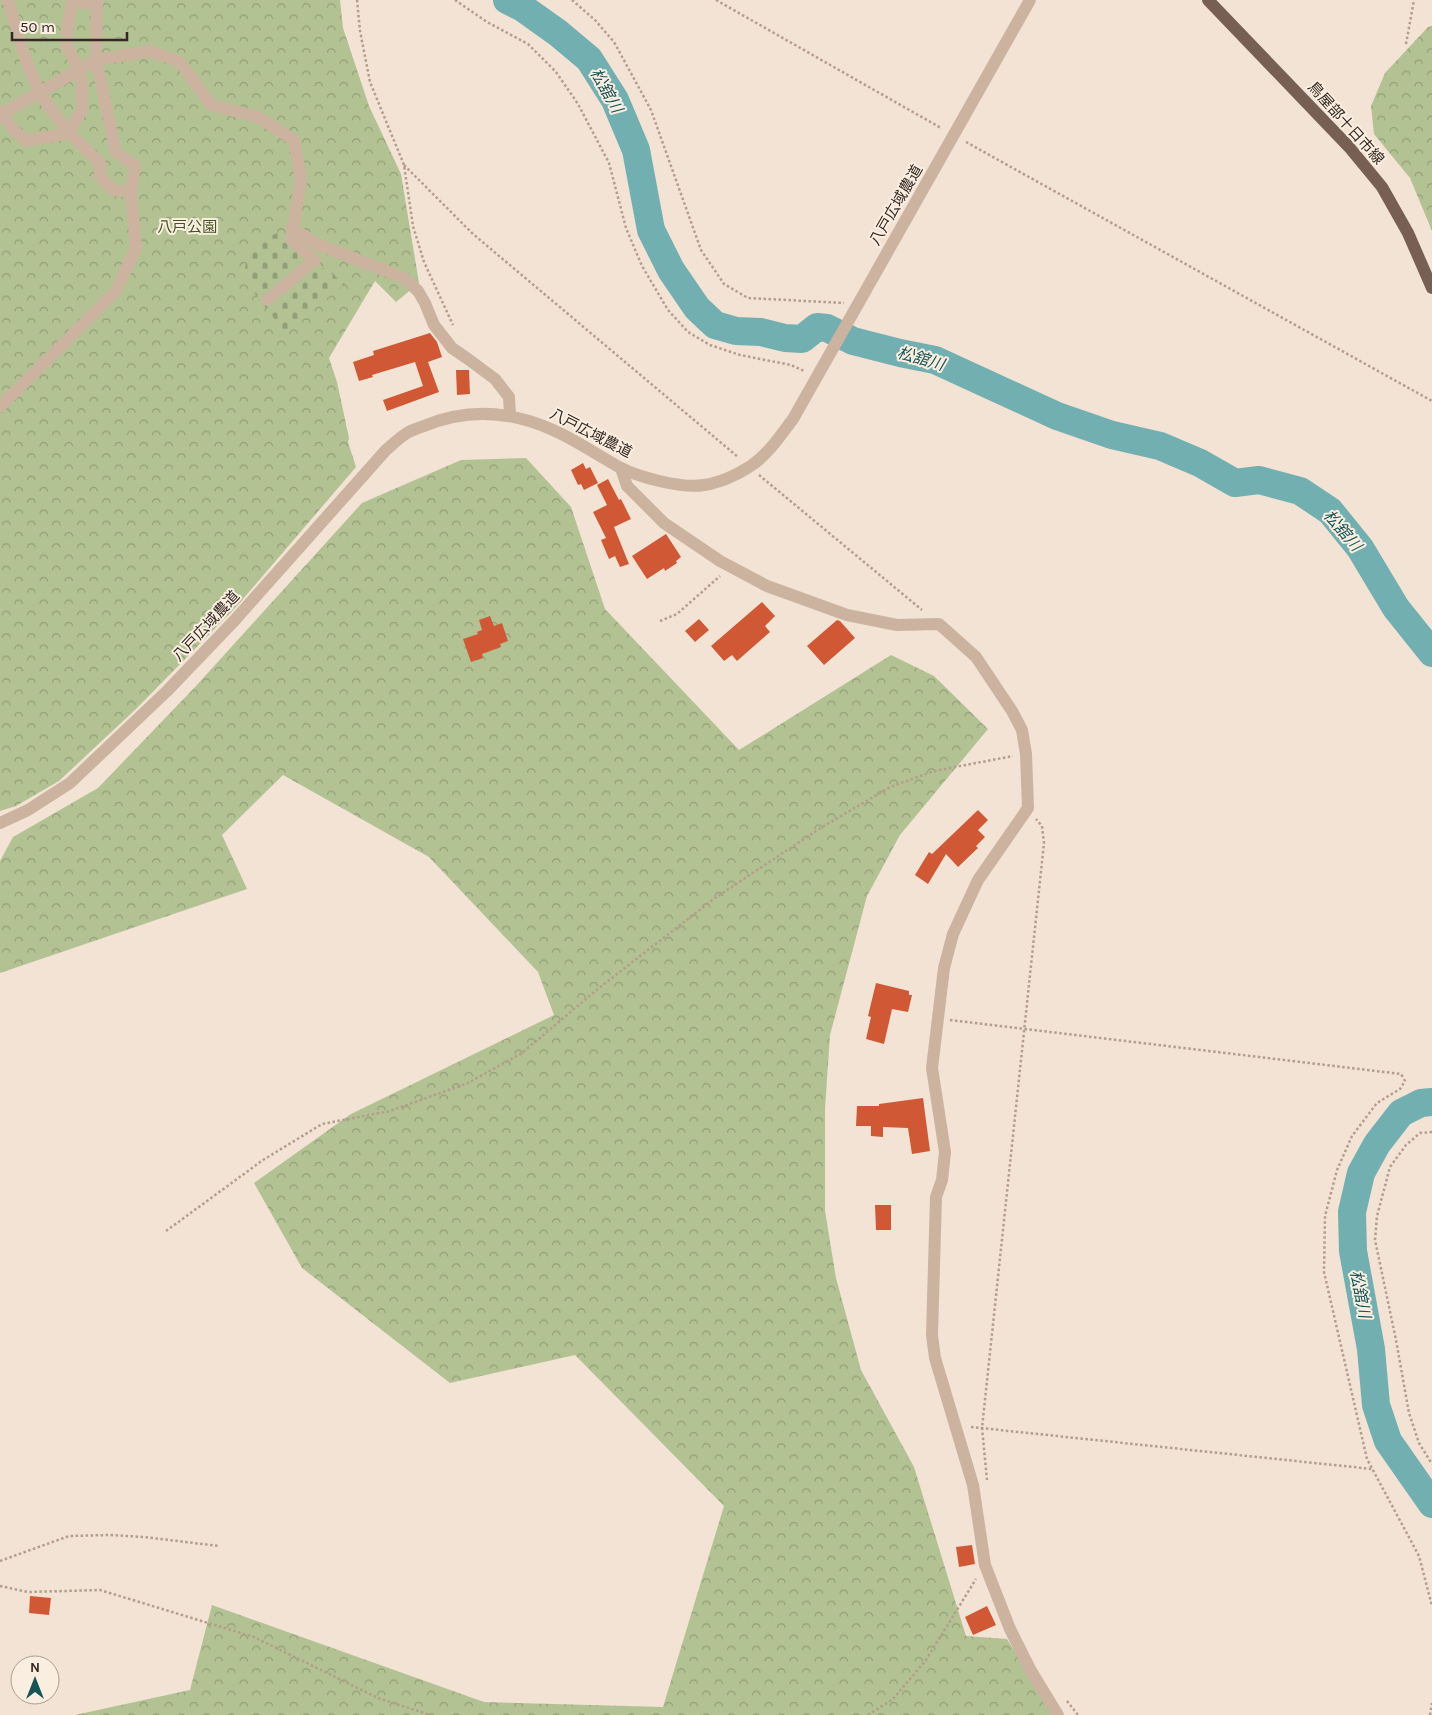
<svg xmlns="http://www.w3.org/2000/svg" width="1432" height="1715" viewBox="0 0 1432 1715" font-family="Karla,'Noto Sans JP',sans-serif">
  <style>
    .forest { fill: url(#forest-crowns) }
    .cemetery { fill: url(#cemetery-stones) }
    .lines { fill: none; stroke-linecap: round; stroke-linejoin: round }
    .river { stroke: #71afb1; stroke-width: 28 }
    .building { fill: #d05834 }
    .path { stroke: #b69c8a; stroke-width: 2.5; stroke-dasharray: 2.5 2.5; stroke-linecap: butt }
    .minor { stroke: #cbb39f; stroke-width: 12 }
    .major { stroke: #775f53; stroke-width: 12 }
    .labels { text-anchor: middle; stroke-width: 4; stroke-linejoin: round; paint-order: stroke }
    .street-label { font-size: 15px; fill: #332823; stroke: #faeee0 }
    .park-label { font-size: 15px; fill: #435325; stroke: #faeee0 }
    .water-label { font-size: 16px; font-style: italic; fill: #165457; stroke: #faeee0 }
  </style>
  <defs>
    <pattern id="forest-crowns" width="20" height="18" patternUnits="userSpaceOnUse" patternTransform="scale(1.25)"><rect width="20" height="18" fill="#b3c293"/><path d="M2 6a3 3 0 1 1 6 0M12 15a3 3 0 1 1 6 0" fill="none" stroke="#929e78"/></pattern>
    <pattern id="cemetery-stones" width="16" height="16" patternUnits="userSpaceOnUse" patternTransform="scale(1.25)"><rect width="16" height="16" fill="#b3c293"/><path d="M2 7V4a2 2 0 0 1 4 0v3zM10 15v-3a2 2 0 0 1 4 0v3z" fill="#929e78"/></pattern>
  </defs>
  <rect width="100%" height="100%" fill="#f2e3d4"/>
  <g class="forest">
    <path d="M0 0H340L343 28 369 106 401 174 419 283 396 302 375 281 329 358 337 382 349 438 348 442 356 467 237 606 137 708 59 781 16 806 0 811Z"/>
    <path d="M1432 26V231L1410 178 1374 134 1371 106 1385 73 1428 27Z"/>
    <path d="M526 458 571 507 605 609 739 750 891 655 934 676 988 729 900 835 867 896 830 1035 825 1109V1211L836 1278 861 1370 914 1467 966 1636 1007 1639 1036 1685 1061 1715H75L190 1690 212 1605 484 1702 663 1707 724 1506 575 1355 450 1383 302 1268 254 1183 351 1114 554 1015 538 972 429 857 283 775 222 835 247 889 0 973V861L13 837 98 788 196 686 362 503 461 460Z"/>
  </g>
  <path class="cemetery" d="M277 233 345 284 284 332 253 291 245 267 253 244Z"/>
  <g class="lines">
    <g class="river">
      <path d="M507 0 523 8 558 33 589 59 615 100 636 150 651 230 671 270 697 308 715 325 736 331 761 332 785 338 802 339 817 327 827 328 853 341 900 353 935 360 1057 416 1112 435 1160 446 1200 463 1235 483 1259 480 1300 491 1330 511 1360 548 1396 608 1432 653"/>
      <path d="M1432 1102 1421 1103 1401 1113 1377 1144 1361 1173 1352 1212 1353 1251 1371 1349 1376 1405 1388 1441 1432 1504"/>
    </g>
  </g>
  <g class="building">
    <path d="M430 333 437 342 442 357 428 362 439 392 387 411 383 400 423 386 415 362 372 375 373 377 359 381 353 362 374 355 373 351Z"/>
    <path d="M456 370H469L470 394 457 395Z"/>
    <path d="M583 463 586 469 590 467 598 483 584 490 581 484 578 485 571 470Z"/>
    <path d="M608 479 619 500 621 499 631 519 614 527 629 564 620 567 615 556 609 559 601 540 606 538 593 512 607 505 597 485Z"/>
    <path d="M666 534 681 557 676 561 677 563 665 571 664 568 647 579 632 556Z"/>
    <path d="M762 602 775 616 765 626 770 632 737 661 732 655 724 661 711 646Z"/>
    <path d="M490 616 494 626 502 623 508 641 500 644 501 647 482 654 483 658 471 662 463 639 478 634 477 632 482 630 479 620Z"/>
    <path d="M699 619 709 630 695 642 685 631Z"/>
    <path d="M837 620 840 621 855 638 824 665 807 646Z"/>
    <path d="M978 810 988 820 978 830 985 837 976 846 978 848 958 867 946 854 928 884 915 875 929 852 932 854Z"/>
    <path d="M876 983 909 991V995H912L908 1012 892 1009 884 1044 866 1039 871 1017 868 1016Z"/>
    <path d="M923 1098 930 1151 912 1154 908 1128 883 1127V1137L871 1136V1126H856L857 1106H879V1104Z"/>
    <path d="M875 1205H891V1230H876Z"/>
    <path d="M972 1545 975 1564 959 1567 956 1547Z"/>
    <path d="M30 1596 51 1598 49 1615 29 1613Z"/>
    <path d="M987 1606 996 1625 973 1635 965 1617Z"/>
  </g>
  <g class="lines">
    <g class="path">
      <path d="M357 0 360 31 370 82 404 165 413 226 424 262 453 325"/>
      <path d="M455 0 487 22 528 44 556 72 578 104 609 163 626 228 642 266 668 310 688 332 710 345 740 355 791 365 804 371"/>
      <path d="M572 0 595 20 614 42 632 75 651 110 701 250 724 284 748 298 844 303"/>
      <path d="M716 0 941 128"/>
      <path d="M1406 44 1414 0"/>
      <path d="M966 142 1432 401"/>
      <path d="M404 165 473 234 738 457"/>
      <path d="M759 475 922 610"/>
      <path d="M660 621 677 614 720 576"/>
      <path d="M950 1020 1401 1074 1405 1081 1400 1089 1377 1103 1352 1136 1337 1170 1325 1216 1324 1272 1367 1459 1419 1556 1432 1606"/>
      <path d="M1432 1132 1420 1133 1406 1145 1390 1167 1377 1216 1375 1240 1396 1340 1409 1413 1419 1443 1432 1464"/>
      <path d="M166 1231 263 1160 322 1124 390 1111 468 1083 522 1053 599 988 715 898 819 829 890 787 934 771 1013 756"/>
      <path d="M971 1427 1372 1469"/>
      <path d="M987 1480 982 1428 1044 843 1042 826 1036 819"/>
      <path d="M0 1561 69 1536 110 1535 144 1537 219 1546"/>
      <path d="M0 1586 28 1592 100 1590 254 1637 378 1698 430 1715"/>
      <path d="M1067 1701 1078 1715"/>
      <path d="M868 1715 893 1699 926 1660 976 1579"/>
      <path d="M1430 1715 1432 1703"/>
    </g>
    <g class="minor">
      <path d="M8 0C18 30 24 64 40 92 56 120 77 141 100 163V177L113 190 131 192"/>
      <path d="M0 111 14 130 26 141 68 133 82 110V84L79 70 67 46 68 25 72 2 97 4"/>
      <path d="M0 115 96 60 150 51 180 62 211 105 258 117 294 140 301 180 291 240 315 260 267 300"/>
      <path d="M292 228 317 244 404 278 418 291 425 303 434 325 452 348 468 359 495 379 509 397 510 415"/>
      <path d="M0 407 116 291 136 248 131 192 135 166 116 152 96 60 97 0"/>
      <path d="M621 468 627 486 664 523 720 561 767 586 847 615 897 625 939 624 976 657 1012 711 1022 730 1026 754 1028 808 978 880 953 934 944 968 932 1068 945 1152 942 1180 936 1197 932 1335 935 1358 973 1485 985 1565 1010 1629 1030 1669 1058 1715"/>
      <path d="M0 823 28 810 70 783 167 691 234 621 386 450C393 444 399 438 407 433 412 430 418 428 424 426 467 408 511 411 553 430 576 440 597 455 619 467 638 477 682 489 704 485 719 483 737 475 749 467 768 455 780 436 793 419L1030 0"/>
    </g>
    <path class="major" d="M1208 0 1349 147 1382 187 1408 233 1432 288"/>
  </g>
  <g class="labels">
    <g class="street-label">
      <text transform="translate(1346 123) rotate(48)" y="5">鳥屋部十日市線</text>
      <text transform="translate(896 205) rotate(-60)" y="5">八戸広域農道</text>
      <text transform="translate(591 433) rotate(27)" y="5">八戸広域農道</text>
      <text transform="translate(206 626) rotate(-47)" y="5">八戸広域農道</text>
    </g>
    <g class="park-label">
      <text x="187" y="232">八戸公園</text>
    </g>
    <g class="water-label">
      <text transform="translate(607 90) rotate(61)" y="6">松舘川</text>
      <text transform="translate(921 358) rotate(16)" y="6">松舘川</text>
      <text transform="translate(1343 530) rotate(49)" y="6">松舘川</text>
      <text transform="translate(1361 1294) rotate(79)" y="6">松舘川</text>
    </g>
  </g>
  <g transform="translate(35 1680)"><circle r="24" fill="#faeee0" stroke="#aa9f94"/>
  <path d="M0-4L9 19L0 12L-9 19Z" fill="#165457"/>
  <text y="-8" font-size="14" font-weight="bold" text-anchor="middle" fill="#332823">N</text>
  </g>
  <path d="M12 32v8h115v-8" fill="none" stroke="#332823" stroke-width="2.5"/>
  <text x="20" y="32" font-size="15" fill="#332823" stroke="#faeee0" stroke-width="4" paint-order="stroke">50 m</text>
</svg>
